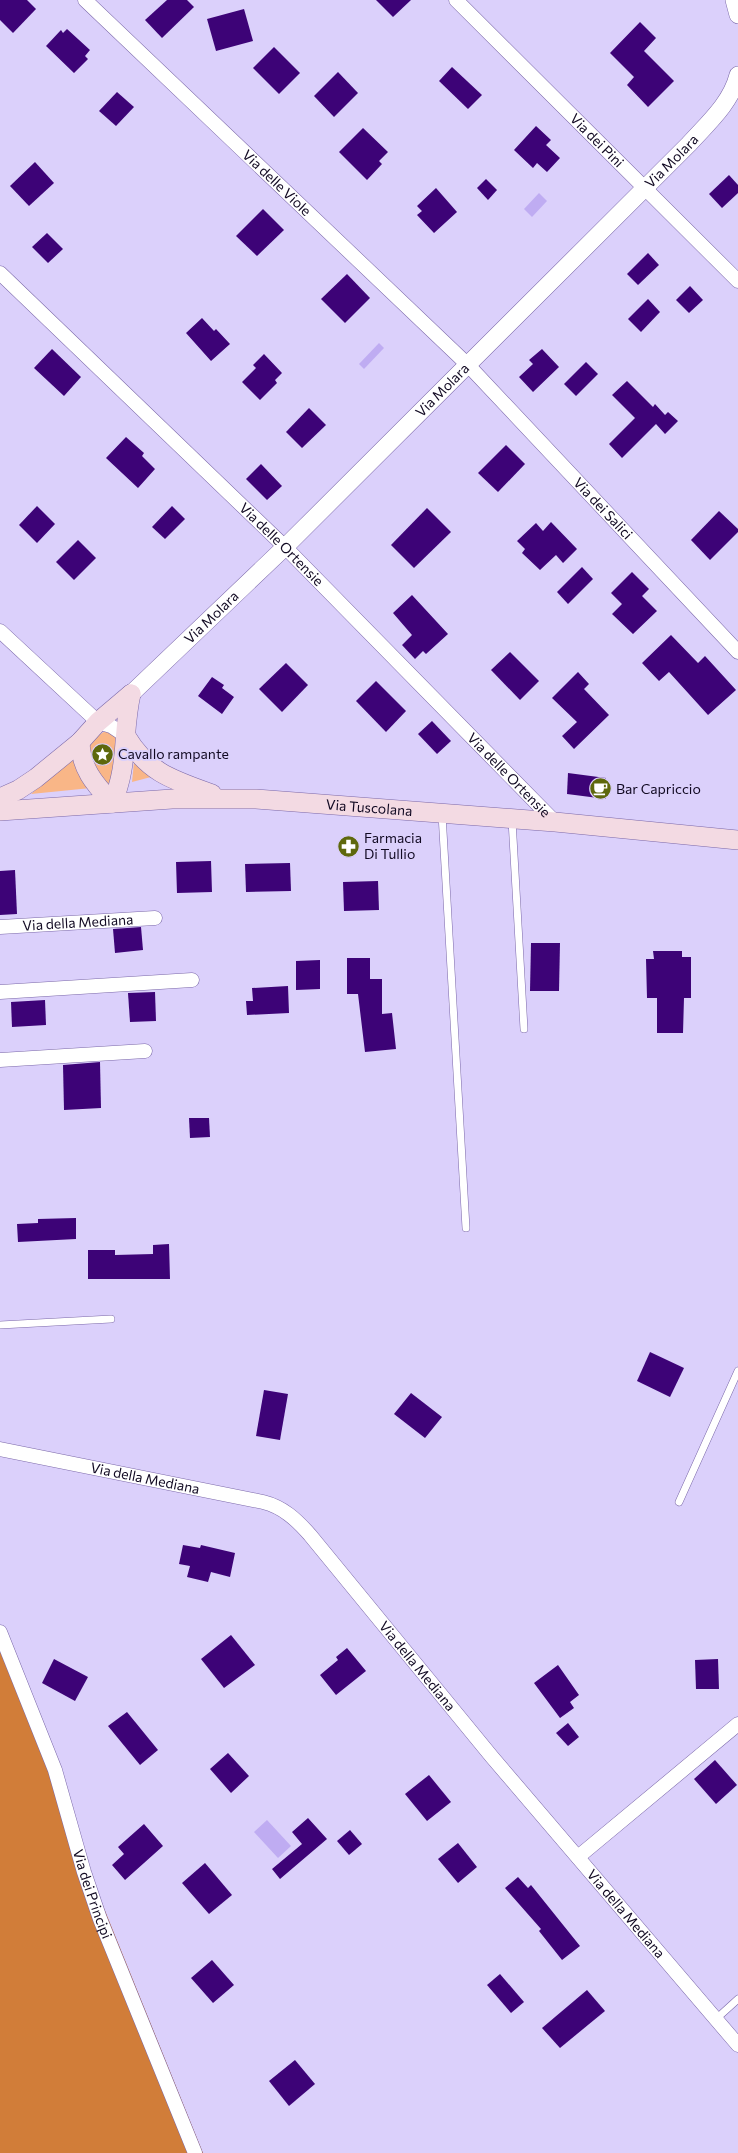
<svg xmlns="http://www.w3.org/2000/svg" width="738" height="2153" viewBox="0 0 738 2153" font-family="Commissioner,sans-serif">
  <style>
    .green { fill: #f9b687 }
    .forest { fill: #d17d39 }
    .water { fill: #bfacf2 }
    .building { fill: #3d0377 }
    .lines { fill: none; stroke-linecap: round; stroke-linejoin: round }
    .service-casing { stroke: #7b68a9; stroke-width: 8 }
    .minor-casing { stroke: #7b68a9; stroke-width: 15 }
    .tertiary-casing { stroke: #7b68a9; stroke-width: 18 }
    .secondary-casing { stroke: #7b68a9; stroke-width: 20 }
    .service { stroke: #fff; stroke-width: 7 }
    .minor { stroke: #fff; stroke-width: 14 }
    .tertiary { stroke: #fff; stroke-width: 17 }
    .secondary { stroke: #f3dae3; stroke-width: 19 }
    .labels { text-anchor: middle; stroke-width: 4; stroke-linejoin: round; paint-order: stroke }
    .street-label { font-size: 14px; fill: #110922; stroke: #dbd0fb }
    .poi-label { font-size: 14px; fill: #110922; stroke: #dbd0fb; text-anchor: start }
  </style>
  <rect width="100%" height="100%" fill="#dbd0fb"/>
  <g class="green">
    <path d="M107 730 119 739 121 765 109 784C90 771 87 762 91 740Z"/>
    <path d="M72 757 91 788 31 794Z"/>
    <path d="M134 762 151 777 132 782Z"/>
  </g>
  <path class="forest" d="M0 1651 203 2153H0Z"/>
  <g class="water">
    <path d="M539 193 547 201 532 217 524 209Z"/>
    <path d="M379 343 384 348 364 369 359 364Z"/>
    <path d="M267 1820 291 1846 278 1858 254 1832Z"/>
  </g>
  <g class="building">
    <path d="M0 0H27L36 9 13 33 0 20Z"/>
    <path d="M167 0H187L194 7 162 38 145 20Z"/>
    <path d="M376 0H411L393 17Z"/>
    <path d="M244 9 253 41 216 51 207 19Z"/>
    <path d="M640 22 656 38 644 51 674 81 648 107 627 85 634 77 610 53Z"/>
    <path d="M67 29 90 50 85 56 88 59 74 73 46 46 61 30 63 33Z"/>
    <path d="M274 47 300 73 279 94 253 68Z"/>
    <path d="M452 67 482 95 468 109 439 81Z"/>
    <path d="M338 72 358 93 334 117 314 96Z"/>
    <path d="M117 92 134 107 116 126 99 111Z"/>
    <path d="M536 126 551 140 546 145 560 158 547 172 537 163 533 168 514 150Z"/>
    <path d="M363 128 388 152 379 161 382 164 367 180 339 152Z"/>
    <path d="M35 162 54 183 29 206 10 186Z"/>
    <path d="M729 175 738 185V193L722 208 709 194Z"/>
    <path d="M486 179 497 190 488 200 477 188Z"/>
    <path d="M436 188 457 212 434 233 417 215 422 211 417 206Z"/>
    <path d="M263 209 284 230 257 256 236 236Z"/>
    <path d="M47 233 63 249 48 263 32 247Z"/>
    <path d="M648 253 659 265 638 285 627 274Z"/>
    <path d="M347 274 370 298 345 323 321 299Z"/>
    <path d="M690 286 703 300 689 313 676 300Z"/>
    <path d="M648 299 660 312 641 332 628 319Z"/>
    <path d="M202 318 214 331 216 329 230 344 211 361 186 333Z"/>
    <path d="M52 349 81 377 64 396 34 368Z"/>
    <path d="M542 349 559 367 533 392 519 377 533 364 529 360Z"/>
    <path d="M264 354 282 373 275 380 277 383 260 400 242 382 256 368 253 365Z"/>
    <path d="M586 362 598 374 576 396 564 384Z"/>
    <path d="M627 381 653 407 655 404 665 415 668 412 678 421 665 434 656 424 622 458 609 444 635 418 612 395Z"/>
    <path d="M309 408 326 425 302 448 286 432Z"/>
    <path d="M126 437 144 453 142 456 155 469 138 488 106 458Z"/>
    <path d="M506 445 525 464 498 492 478 473Z"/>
    <path d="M261 464 282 486 267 500 246 479Z"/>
    <path d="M37 506 55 524 37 543 19 525Z"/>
    <path d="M172 506 185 519 165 539 152 527Z"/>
    <path d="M427 508 451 532 414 568 391 545Z"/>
    <path d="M719 511 738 529V532L710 560 691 540Z"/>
    <path d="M551 522 577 549 563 563 556 555 540 570 522 553 525 549 517 541 536 523 543 531Z"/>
    <path d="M78 540 96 558 74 580 56 562Z"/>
    <path d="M582 567 593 579 568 604 557 592Z"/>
    <path d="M632 572 649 589 642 596 657 611 633 634 612 614 622 604 611 593Z"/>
    <path d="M412 595 448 634 426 654 423 651 415 659 402 645 412 635 393 613Z"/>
    <path d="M671 635 698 663 705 656 736 690 708 715 669 672 659 681 642 663Z"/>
    <path d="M510 652 539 681 520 700 491 670Z"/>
    <path d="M286 663 308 685 282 712 259 689Z"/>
    <path d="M578 672 589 684 584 689 609 715 574 749 562 736 577 722 552 698Z"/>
    <path d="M212 677 224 685 222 688 234 697 222 714 198 696Z"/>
    <path d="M376 681 406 711 386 732 356 701Z"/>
    <path d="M432 721 451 741 437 754 418 734Z"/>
    <path d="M568 773 606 778V799L567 794Z"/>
    <path d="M211 861 212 892 177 893 176 862Z"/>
    <path d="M290 863 291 891 246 892 245 864Z"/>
    <path d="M15 870 17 914 0 915V871Z"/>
    <path d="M378 881 379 910 344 911 343 882Z"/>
    <path d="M141 927 143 950 115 953 113 929Z"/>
    <path d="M531 943H560L559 991H530Z"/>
    <path d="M653 951H682V957H691V998H684L683 1033H657V998H647L646 959H654Z"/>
    <path d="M347 958H370V979H382V1014L392 1013 396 1049 365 1052 358 994H347Z"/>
    <path d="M320 960V989L296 990V961Z"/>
    <path d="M288 986 289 1013 247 1015 246 1001H253L252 988Z"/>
    <path d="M155 992 156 1021 130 1022 128 993Z"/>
    <path d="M45 1000 46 1025 12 1027 11 1002Z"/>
    <path d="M100 1062 101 1108 64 1110 63 1065Z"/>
    <path d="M189 1118H209L210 1137 190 1138Z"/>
    <path d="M76 1218V1239L18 1242 17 1224 38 1223V1219Z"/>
    <path d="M169 1244 170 1279H88V1250H115V1255L153 1254V1245Z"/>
    <path d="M650 1352 684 1368 670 1397 637 1381Z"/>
    <path d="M264 1390 288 1394 280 1440 256 1436Z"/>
    <path d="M411 1393 442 1417 425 1438 394 1414Z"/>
    <path d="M183 1545 200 1548 201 1545 235 1553 230 1577 211 1572 208 1582 187 1577 190 1566 179 1564Z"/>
    <path d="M231 1635 255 1665 224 1688 201 1659Z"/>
    <path d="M347 1648 366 1671 336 1695 320 1675 338 1660 336 1657Z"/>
    <path d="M54 1659 88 1677 75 1701 42 1683Z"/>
    <path d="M718 1659 719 1689H696L695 1660Z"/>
    <path d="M558 1665 579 1695 570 1702 574 1708 560 1718 534 1683Z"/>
    <path d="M127 1712 158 1750 140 1765 108 1726Z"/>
    <path d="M568 1723 579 1737 568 1746 556 1733Z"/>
    <path d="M228 1753 249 1776 231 1793 210 1769Z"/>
    <path d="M715 1760 737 1785 716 1804 694 1779Z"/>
    <path d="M429 1775 451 1802 427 1821 405 1794Z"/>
    <path d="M308 1818 327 1839 280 1879 272 1869 302 1844 292 1832Z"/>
    <path d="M144 1824 163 1846 125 1880 112 1865 124 1854 118 1847Z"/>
    <path d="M350 1830 362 1844 349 1855 337 1841Z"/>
    <path d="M458 1843 477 1867 458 1883 438 1859Z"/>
    <path d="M205 1863 232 1895 209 1914 182 1883Z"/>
    <path d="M518 1877 528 1888 531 1885 580 1946 562 1960 539 1931 541 1929 505 1888Z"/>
    <path d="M212 1960 234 1985 213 2003 191 1978Z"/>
    <path d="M500 1974 524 2002 511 2013 487 1985Z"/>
    <path d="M587 1990 605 2011 560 2048 542 2028Z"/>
    <path d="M295 2060 315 2084 289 2106 269 2081Z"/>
  </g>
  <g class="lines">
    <defs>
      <g id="service">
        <path d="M442 814 466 1228"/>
        <path d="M512 820 524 1029"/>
        <path d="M0 1325 111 1319"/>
        <path d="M679 1502 738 1371"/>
        <path d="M716 2019 738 1999"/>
      </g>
      <g id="minor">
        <path id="s1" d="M85 0 468 365 738 652"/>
        <path id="s2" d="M456 0 738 281"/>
        <path id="s3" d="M0 273 285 547 555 822"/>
        <path d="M0 631 98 722 111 726 126 736"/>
        <path id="s4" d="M0 927 155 918"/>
        <path d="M0 992 192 980"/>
        <path d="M0 1060 145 1051"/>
        <path id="s5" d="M0 1449 263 1502C283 1507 296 1519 310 1535L492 1757 738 2045"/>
        <path id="s6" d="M0 1632 55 1770 84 1872 100 1919 195 2153"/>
        <path d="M578 1857 738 1724"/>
      </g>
      <g id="tertiary">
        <path d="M734 0 738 15"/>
        <path id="s7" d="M131 694 285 547 689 144C708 123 731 103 738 75"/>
      </g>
      <g id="secondary">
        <path d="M126 736C148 773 173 780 212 794"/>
        <path d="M80 742C81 769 95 784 112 803"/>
        <path d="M0 798 18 790 36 778 80 742 98 722 131 694"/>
        <path d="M112 803C129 766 122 733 131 694"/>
        <path id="s8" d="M0 811 172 799H256L555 822 738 840"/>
      </g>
    </defs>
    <use href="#service" class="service-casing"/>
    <use href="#minor" class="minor-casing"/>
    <use href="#tertiary" class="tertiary-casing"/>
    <use href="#secondary" class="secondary-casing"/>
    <use href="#service" class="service"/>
    <use href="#minor" class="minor"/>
    <use href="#tertiary" class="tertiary"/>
    <use href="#secondary" class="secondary"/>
  </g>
  <defs>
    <symbol id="sight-disc" viewBox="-11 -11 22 22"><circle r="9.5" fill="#5e680c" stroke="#dbd0fb"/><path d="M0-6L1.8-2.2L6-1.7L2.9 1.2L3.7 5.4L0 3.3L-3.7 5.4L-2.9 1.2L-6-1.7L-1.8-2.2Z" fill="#fff"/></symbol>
    <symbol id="cafe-disc" viewBox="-11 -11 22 22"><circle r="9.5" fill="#5e680c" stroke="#dbd0fb"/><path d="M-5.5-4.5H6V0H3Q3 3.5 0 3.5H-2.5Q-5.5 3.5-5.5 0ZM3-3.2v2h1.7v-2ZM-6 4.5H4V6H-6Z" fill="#fff"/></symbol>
    <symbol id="pharmacy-disc" viewBox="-11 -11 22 22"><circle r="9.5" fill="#5e680c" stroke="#dbd0fb"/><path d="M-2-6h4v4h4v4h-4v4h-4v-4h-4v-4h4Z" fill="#fff"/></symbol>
  </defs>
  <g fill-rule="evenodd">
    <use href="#sight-disc" x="90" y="742" width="25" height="25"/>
    <use href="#cafe-disc" x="588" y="776" width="25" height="25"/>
    <use href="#pharmacy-disc" x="336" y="834" width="25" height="25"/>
  </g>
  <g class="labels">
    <g class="street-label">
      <text dy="5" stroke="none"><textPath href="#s2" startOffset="199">Via dei Pini</textPath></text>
      <text dy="5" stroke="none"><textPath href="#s7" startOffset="759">Via Molara</textPath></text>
      <text dy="5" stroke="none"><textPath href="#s1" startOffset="265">Via delle Viole</textPath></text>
      <text dy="5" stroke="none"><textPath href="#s7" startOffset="435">Via Molara</textPath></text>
      <text dy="5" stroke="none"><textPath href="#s1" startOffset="726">Via dei Salici</textPath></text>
      <text dy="5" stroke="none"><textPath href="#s3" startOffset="391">Via delle Ortensie</textPath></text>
      <text dy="5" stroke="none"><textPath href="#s7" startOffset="111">Via Molara</textPath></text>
      <text dy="5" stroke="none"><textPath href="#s3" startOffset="715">Via delle Ortensie</textPath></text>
      <text dy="5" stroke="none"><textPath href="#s8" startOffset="370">Via Tuscolana</textPath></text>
      <text dy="5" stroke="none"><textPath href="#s4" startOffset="78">Via della Mediana</textPath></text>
      <text dy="5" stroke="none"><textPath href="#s5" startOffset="148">Via della Mediana</textPath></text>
      <text dy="5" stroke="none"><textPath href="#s5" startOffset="496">Via della Mediana</textPath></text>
      <text dy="5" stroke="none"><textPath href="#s6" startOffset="278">Via dei Principi</textPath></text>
      <text dy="5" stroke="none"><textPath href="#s5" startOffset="820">Via della Mediana</textPath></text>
    </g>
    <g class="poi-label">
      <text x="118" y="759">Cavallo rampante</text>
      <text x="616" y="794">Bar Capriccio</text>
      <text x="364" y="843">Farmacia<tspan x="364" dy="16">Di Tullio</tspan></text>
    </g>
  </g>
</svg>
